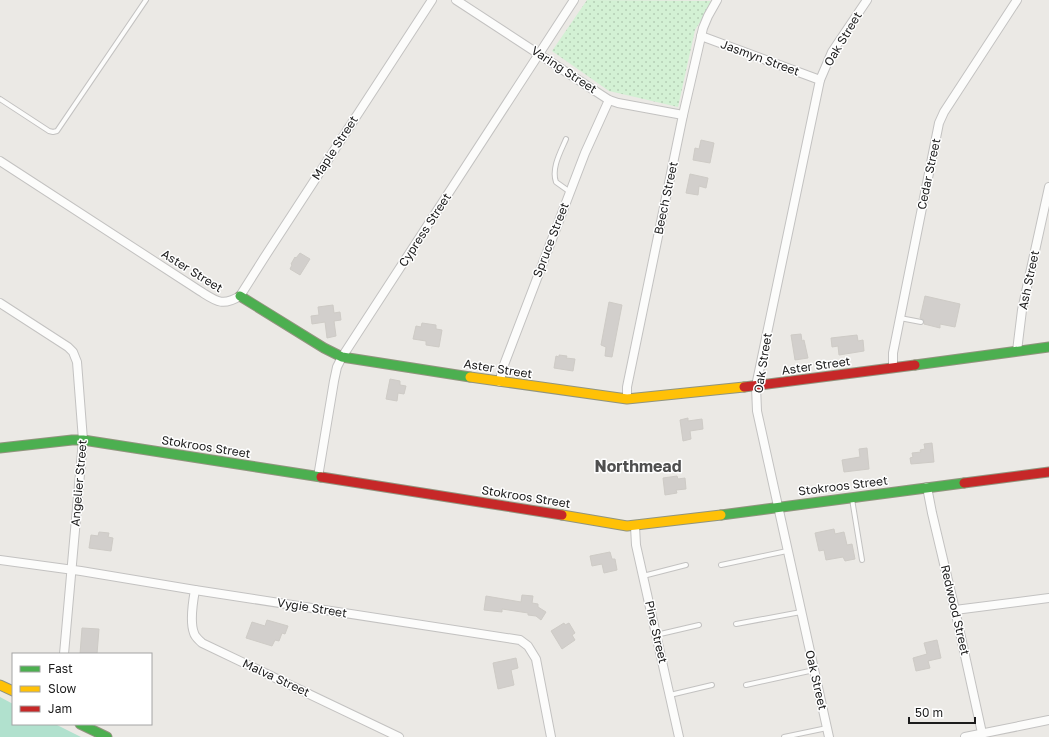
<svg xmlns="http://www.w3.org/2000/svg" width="1049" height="737" viewBox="0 0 1049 737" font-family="'Golos Text',sans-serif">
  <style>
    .park { fill: url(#park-dots) }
    .pitch { fill: #b1e1ce }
    .building { fill: #d2cfcc; stroke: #cecbc6 }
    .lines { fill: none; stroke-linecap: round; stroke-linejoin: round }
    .lane-casing { stroke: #c3c2c1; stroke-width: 6 }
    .street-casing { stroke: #c3c2c1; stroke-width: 10 }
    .fast-casing { stroke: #91947e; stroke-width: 11 }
    .slow-casing { stroke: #91947e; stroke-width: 11 }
    .jam-casing { stroke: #91947e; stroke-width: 11 }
    .lane { stroke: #fcfcfb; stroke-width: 4 }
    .street { stroke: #fcfcfb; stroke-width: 8 }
    .fast { stroke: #4caf50; stroke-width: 9 }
    .slow { stroke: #ffc107; stroke-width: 9 }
    .jam { stroke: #c62828; stroke-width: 9 }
    .labels { text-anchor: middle; stroke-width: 3; stroke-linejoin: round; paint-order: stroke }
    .street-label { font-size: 12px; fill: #1c1c1c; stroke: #fff }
    .district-label { font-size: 16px; font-weight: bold; fill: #4f4f4f; stroke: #fff }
  </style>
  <defs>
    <pattern id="park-dots" width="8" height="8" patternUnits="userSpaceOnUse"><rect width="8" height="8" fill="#d3f1d4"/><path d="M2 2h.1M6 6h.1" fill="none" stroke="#b5ceb5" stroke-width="1.8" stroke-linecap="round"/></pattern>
  </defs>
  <rect width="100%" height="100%" fill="#ebe9e5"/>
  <path class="park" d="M587 0 713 1 695 30 678 107 609 91 552 51Z"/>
  <path class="pitch" d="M0 697 13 704V724H55L81 737H0Z"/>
  <g class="building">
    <path d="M701 140 714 143 710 163 693 160 695 148 699 149Z"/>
    <path d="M690 174 708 178 706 188 699 186 698 195 686 193Z"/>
    <path d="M300 253 310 259 300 275 290 269 292 265 291 264 295 257 296 258Z"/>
    <path d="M925 296 960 304 955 327 940 324V328L924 324V320L920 318Z"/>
    <path d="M609 302 622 305 612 357 605 356 606 347 601 345Z"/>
    <path d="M333 305 334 313 340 312 341 320 334 321 336 336 327 338 325 322 312 324 311 316 319 315 318 307Z"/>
    <path d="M422 323 436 325V329L442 330 439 347 426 345V341L413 339 416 326 421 327Z"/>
    <path d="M801 334 802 341 804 340 808 358 795 360 791 335Z"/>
    <path d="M857 335 858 341 863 340 864 351 839 355 838 346 832 347 831 338Z"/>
    <path d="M559 355 567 356 566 358 575 359 573 371 554 368 556 356 559 357Z"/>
    <path d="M390 379 400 381V385L406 386 404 394 398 393 397 401 386 399Z"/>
    <path d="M688 418V421L702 419 703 429 690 431 691 439 683 441 680 420Z"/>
    <path d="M932 443 934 462 911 464 910 458 913 457 912 453 921 452 920 450 925 449 924 444Z"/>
    <path d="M867 448 869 469 844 472 842 460 860 457 859 449Z"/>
    <path d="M677 476 678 479 685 478 686 489 676 490 677 493 665 495 663 478Z"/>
    <path d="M834 529 835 534 844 532 847 545 852 544 855 559 845 561 843 557 826 560 824 550 819 551 815 533Z"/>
    <path d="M99 532 109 533 108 537 113 538 111 551 89 548 91 535 98 536Z"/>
    <path d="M610 552 612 559H615L617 570 604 573 602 564 592 566 590 556Z"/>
    <path d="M522 595 533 596 532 603 538 604V607L546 612 541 620 536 616 528 615V613L502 609V612L484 610 486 596 521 602Z"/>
    <path d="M267 620 288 626 285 634 282 633 279 641 275 640 272 646 246 638 252 622 265 626Z"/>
    <path d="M564 623 565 625 569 623 575 633 572 635 575 640 562 649 551 631Z"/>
    <path d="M82 628 99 629 97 654H80Z"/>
    <path d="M937 640 941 658 928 661 930 668 916 671 913 658 927 654 924 643Z"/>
    <path d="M516 658 518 668 511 670 514 685 498 689 493 663Z"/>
  </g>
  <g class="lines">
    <defs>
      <g id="lane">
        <path d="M0 99 49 131 53 132 57 131 146 0"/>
        <path d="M566 139C561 151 551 168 556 182L570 192"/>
        <path d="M900 318 921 322"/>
        <path d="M852 499 862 560"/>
        <path d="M721 565 787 551"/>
        <path d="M643 576 686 565"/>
        <path d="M736 624 801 612"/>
        <path d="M656 635 699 625"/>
        <path d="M746 685 814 670"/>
        <path d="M670 695 712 685"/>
        <path d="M784 737 827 728"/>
      </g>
      <g id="street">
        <path d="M456 0 609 100 618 103 683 115"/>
        <path d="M701 36 820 80"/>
        <path d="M0 161 200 291C216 301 222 307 240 296L264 258 432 0"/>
        <path d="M0 303 68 347 73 352 77 362 83 440 64 654"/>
        <path d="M1017 351 1022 310 1049 187"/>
        <path d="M893 367V353L939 123 944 112 1017 0"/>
        <path d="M500 382 502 370 585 153 609 100"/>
        <path d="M627 399V387L683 115 703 28 708 16 717 0"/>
        <path d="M318 477 334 381 337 367 342 357 574 0"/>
        <path d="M927 487 932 513 955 610 982 733"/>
        <path d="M635 526 636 545 679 737"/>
        <path d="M0 560 81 571 195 590 520 640 528 646 536 659 551 737"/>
        <path d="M195 590C193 601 190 623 194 633 195 637 199 640 202 643L399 737"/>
        <path d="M955 610 1049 598"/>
        <path d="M829 737 757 411 756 386 820 80 832 52 867 0"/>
        <path d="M965 737 1049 720"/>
      </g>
      <g id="fast">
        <path d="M240 296 324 348 342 357 470 377"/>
        <path d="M915 365 1049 347"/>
        <path d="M0 448 72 440H83L321 477"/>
        <path d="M721 515 964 483"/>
        <path d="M80 724 107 737"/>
      </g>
      <g id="slow">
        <path d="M470 377 627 399 744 387"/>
        <path d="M562 515 627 526 721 515"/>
        <path d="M0 685 13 691"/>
      </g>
      <g id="jam">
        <path d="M744 387 915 365"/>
        <path d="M321 477 562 515"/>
        <path d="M964 483 1049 472"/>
      </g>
    </defs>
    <use href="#lane" class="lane-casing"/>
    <use href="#street" class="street-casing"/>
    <use href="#fast" class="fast-casing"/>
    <use href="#slow" class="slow-casing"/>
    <use href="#jam" class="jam-casing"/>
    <use href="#lane" class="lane"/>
    <use href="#street" class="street"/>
    <use href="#fast" class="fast"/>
    <use href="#slow" class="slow"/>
    <use href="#jam" class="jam"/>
  </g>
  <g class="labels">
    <g class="street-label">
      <text transform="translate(843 39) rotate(-59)" y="4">Oak Street</text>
      <text transform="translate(760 58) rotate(20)" y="4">Jasmyn Street</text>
      <text transform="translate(564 70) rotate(33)" y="4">Varing Street</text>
      <text transform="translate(335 148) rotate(-57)" y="4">Maple Street</text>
      <text transform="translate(929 174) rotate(-78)" y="4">Cedar Street</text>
      <text transform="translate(666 198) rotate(-78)" y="4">Beech Street</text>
      <text transform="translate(425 230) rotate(-57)" y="4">Cypress Street</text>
      <text transform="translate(551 240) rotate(-69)" y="4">Spruce Street</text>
      <text transform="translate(192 271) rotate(32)" y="4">Aster Street</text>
      <text transform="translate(1029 280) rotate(-78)" y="4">Ash Street</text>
      <text transform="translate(763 363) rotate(-81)" y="4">Oak Street</text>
      <text transform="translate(816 366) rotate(-8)" y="4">Aster Street</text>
      <text transform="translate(498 369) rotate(9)" y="4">Aster Street</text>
      <text transform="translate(206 447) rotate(9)" y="4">Stokroos Street</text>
      <text transform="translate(79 483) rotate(-85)" y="4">Angelier Street</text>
      <text transform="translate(843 486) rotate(-7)" y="4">Stokroos Street</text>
      <text transform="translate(526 497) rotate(9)" y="4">Stokroos Street</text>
      <text transform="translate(312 608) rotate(9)" y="4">Vygie Street</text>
      <text transform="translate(955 610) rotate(77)" y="4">Redwood Street</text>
      <text transform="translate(656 632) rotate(77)" y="4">Pine Street</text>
      <text transform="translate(276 678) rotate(25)" y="4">Malva Street</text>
      <text transform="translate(816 680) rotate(77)" y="4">Oak Street</text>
    </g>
    <g class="district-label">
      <text x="638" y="472">Northmead</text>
    </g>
  </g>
  <rect x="12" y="653" width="140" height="72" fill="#ffffff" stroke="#a4a4a4"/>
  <rect x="20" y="666" width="20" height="6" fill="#4caf50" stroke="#a4a4a4"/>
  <text x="48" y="673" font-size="12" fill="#1c1c1c">Fast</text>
  <rect x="20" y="686" width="20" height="6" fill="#ffc107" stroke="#a4a4a4"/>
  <text x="48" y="693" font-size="12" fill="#1c1c1c">Slow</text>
  <rect x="20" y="706" width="20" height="6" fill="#c62828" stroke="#a4a4a4"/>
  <text x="48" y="713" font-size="12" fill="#1c1c1c">Jam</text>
  <path d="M909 717v6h66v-6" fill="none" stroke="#1c1c1c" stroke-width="2"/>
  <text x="915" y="717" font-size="12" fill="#1c1c1c" stroke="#ffffff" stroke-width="3" paint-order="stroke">50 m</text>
</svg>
